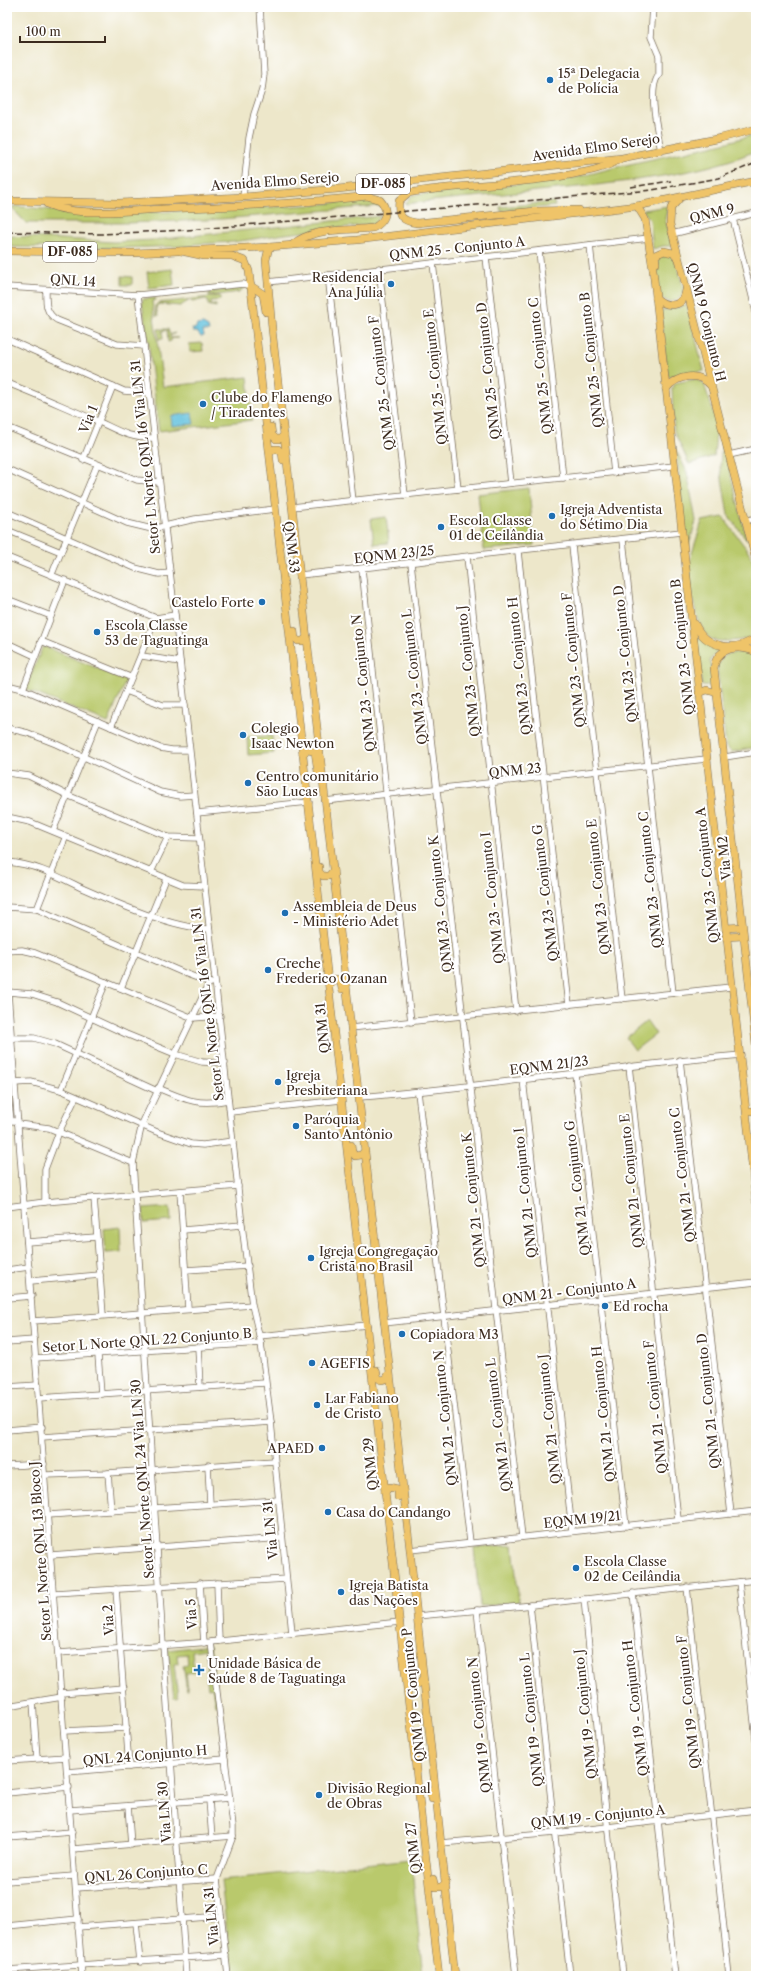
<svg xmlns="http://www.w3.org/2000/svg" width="763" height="1983" viewBox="0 0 763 1983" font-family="'Libre Caslon Text',serif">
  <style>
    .green { fill: #b9c96c; stroke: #7a7a45 }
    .water { fill: #5fc0dd; stroke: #4d757e }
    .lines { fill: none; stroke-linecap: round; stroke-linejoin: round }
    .minor-casing { stroke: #796c5a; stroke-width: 7 }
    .major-casing { stroke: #796c5a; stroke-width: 8 }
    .minor { stroke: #fff; stroke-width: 5.5 }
    .major { stroke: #efc469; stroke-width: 7 }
    .rail { stroke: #3b2a1e; stroke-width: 1.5; stroke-dasharray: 6 3; stroke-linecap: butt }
    .poi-dot { fill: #1f6fb2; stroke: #fff; stroke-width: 1.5 }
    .labels { text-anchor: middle; stroke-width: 4; stroke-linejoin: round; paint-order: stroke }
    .shield { fill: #fff; stroke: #766a62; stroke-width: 1 }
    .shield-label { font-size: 12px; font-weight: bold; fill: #3b2a1e }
    .poi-label { font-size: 13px; fill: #3b2a1e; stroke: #fff; text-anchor: start }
    .street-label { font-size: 13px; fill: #3b2a1e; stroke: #fff }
  </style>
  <rect width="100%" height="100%" fill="#fff"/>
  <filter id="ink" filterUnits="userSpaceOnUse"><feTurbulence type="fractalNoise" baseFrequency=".025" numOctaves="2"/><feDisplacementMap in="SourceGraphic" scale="8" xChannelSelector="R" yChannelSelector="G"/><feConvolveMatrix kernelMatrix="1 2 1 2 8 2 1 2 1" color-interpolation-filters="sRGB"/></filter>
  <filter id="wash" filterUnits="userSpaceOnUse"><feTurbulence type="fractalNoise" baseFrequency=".012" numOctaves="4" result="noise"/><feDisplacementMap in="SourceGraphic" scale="16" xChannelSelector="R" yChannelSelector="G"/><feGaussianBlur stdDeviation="0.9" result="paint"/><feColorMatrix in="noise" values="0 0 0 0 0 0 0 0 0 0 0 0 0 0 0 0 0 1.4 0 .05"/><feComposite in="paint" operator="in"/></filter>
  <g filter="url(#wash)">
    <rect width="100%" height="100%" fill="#ede7ca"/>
    <g class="green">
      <path d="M756 134V151C715 168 673 175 629 181 555 191 478 195 405 204L412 195 568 179C592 174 615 167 639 162 679 153 717 146 756 134Z"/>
      <path d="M371 199 377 201 380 206 208 220 127 223H26L13 209V206L62 211 161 212 313 205Z"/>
      <path d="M554 202 555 206 501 211 500 207Z"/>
      <path d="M668 206 665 218 672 246H663L653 249 650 220 643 210Z"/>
      <path d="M381 216 374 224 285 234 234 242 195 244 193 246 116 248 7 247V246L10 247 13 244 10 246 11 236 113 242 153 240Z"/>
      <path d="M663 254C668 254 671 255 674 259 677 262 684 288 683 292 681 304 663 304 659 294 656 287 656 277 655 269L658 266V258Z"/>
      <path d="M172 269 174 285 149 288 147 272Z"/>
      <path d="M122 276 132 277V285H122Z"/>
      <path d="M241 288 243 289 239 292 209 296V292Z"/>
      <path d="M220 296V300L211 301V305H216V307L208 305V301L205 299 192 302 190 300 180 306 159 304 156 307 158 316H156L155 306 158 303Z"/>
      <path d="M155 298 156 300 152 301 163 387 248 377 252 420 159 431 149 347 142 302 143 299Z"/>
      <path d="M687 305 704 371 668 377 660 311Z"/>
      <path d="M158 329H168L170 335 175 333 170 336V338H179H172L171 341 168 342 167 330 162 331 163 339H160L159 341Z"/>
      <path d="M202 343 203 351 190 352 189 344Z"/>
      <path d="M696 379 704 384 717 423 714 456 689 464 674 431 672 389 675 383Z"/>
      <path d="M722 440 747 540 728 515 720 467Z"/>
      <path d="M676 450 687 472 696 521 687 551Z"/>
      <path d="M529 488 534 545 484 550 478 494Z"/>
      <path d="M386 517 389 543 374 544 371 519Z"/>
      <path d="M723 517 751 555 756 574V634C748 640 734 641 724 641 718 641 711 640 707 636 697 626 687 579 689 565 692 551 698 536 702 521Z"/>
      <path d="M696 634 707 644 721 648 710 660 713 687 707 685 702 686Z"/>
      <path d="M43 646 126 680 108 723 25 689Z"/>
      <path d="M747 652 756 656V747L732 752 726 747 717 667C724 651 731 653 747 652Z"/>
      <path d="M272 736 274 753 248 755 247 737Z"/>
      <path d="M647 1021 656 1034 635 1050 626 1038Z"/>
      <path d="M170 1207 171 1221 144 1223 143 1209Z"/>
      <path d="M120 1227 121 1252 106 1253 104 1229Z"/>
      <path d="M513 1545 519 1603 480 1606 474 1548Z"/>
      <path d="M210 1645 218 1705H215L212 1687 208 1688 206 1670 208 1669 206 1649 192 1651 194 1672 186 1673 188 1690H187L183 1665 188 1664 187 1654 177 1655 178 1663 174 1664 178 1698H174L168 1650Z"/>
      <path d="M411 1859 423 1976H232L221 1880Z"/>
    </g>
    <g class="water">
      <path d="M203 324 208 327 209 331H203L204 336 201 337 197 332H193L192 329H195L197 325Z"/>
      <path d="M192 413 194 424 172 426 171 416Z"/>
    </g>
  </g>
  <g filter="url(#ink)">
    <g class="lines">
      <defs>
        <g id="minor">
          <path d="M653 7 651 37 659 56V75C647 88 658 133 661 151"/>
          <path d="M243 197 249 138 254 114 262 90 264 74 260 7"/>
          <path d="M733 219 756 312"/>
          <path d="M672 234 756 213"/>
          <path d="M590 245 614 473"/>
          <path d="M539 251 563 478"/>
          <path d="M486 257 511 483"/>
          <path d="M433 263 458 489"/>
          <path d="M379 268 405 495"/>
          <path d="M328 275 353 501"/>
          <path d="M268 282 649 238"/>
          <path d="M7 287 138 295 243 284 251 286"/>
          <path d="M46 290C46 303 45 313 57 320L117 344 144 346"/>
          <path d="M138 295 175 615 242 1225 252 1305 261 1343 271 1422 292 1633"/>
          <path d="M7 339 124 391 149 393"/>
          <path d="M7 383C36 394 64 407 93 419 116 429 128 439 154 438"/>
          <path d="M7 427 137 480 158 482"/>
          <path d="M729 455 756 449"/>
          <path d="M83 460 113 386"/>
          <path d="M7 469 127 523 152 529 195 519 275 509"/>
          <path d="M292 507 674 466"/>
          <path d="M7 512 135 568 159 574 170 573"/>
          <path d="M745 521 756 518"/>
          <path d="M7 530 61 552"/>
          <path d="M623 540 673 993"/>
          <path d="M572 546 622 999"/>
          <path d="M518 552 569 1005"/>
          <path d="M7 557 156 618 175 615"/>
          <path d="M467 557 516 1011"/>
          <path d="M411 563 522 1537"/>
          <path d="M362 569 411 1022"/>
          <path d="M52 574 97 465"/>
          <path d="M300 575 681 532"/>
          <path d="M7 599 51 616"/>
          <path d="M41 641 130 677"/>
          <path d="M7 643 35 656"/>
          <path d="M142 656 180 662"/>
          <path d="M7 685 23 689 160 748 172 750H189"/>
          <path d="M23 689 65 580"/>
          <path d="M126 691 163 705H185"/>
          <path d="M111 727 156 618"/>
          <path d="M7 728 28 733 56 744 160 792 180 796 194 795"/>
          <path d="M725 757 756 752"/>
          <path d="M7 773 29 776 67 795 168 837 199 838"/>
          <path d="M325 801 706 759"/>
          <path d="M197 813 309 802"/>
          <path d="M7 817 30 822 183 885 204 886"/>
          <path d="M53 831 98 721"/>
          <path d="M7 862C36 864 59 877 84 889 118 904 173 928 209 929"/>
          <path d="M151 872 168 837"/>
          <path d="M7 907 37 909 184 973 211 983"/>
          <path d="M37 909 66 836"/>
          <path d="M7 951 22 950 35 953 193 1018 220 1016"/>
          <path d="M7 980 82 1976"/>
          <path d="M121 988 166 879"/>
          <path d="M8 992 32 994 57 1002 126 1034 175 1054 202 1062 225 1063"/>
          <path d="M351 1028 731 987"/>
          <path d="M12 1038H34L55 1044 157 1091"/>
          <path d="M680 1060 731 1514"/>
          <path d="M629 1066 678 1519"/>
          <path d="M575 1074 626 1526"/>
          <path d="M523 1079 572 1531"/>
          <path d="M15 1083 31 1082 61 1090 157 1132 191 1144 203 1145 233 1141"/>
          <path d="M7 1084 11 1121H18"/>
          <path d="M158 1088C186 1100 198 1106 228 1100"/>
          <path d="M61 1090 106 982"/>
          <path d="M418 1092 470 1542"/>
          <path d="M359 1097C487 1087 613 1066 741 1055"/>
          <path d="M231 1112 341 1100"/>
          <path d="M18 1124 49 1128 133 1163"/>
          <path d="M180 1192 188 1308"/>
          <path d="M94 1198 103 1315"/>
          <path d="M45 1202V1169L59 1132 76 1097"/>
          <path d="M7 1207 45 1202 238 1186"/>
          <path d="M183 1230 242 1225"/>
          <path d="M27 1242 96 1237"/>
          <path d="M7 1270 29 1267"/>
          <path d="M186 1270 248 1266"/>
          <path d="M31 1281 100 1275"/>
          <path d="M7 1298 32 1296"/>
          <path d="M33 1321 252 1305"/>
          <path d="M384 1323 756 1282"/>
          <path d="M259 1336 367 1325"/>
          <path d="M7 1342 34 1340"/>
          <path d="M198 1347 200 1387"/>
          <path d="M98 1355 101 1394"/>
          <path d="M35 1358 261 1343"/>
          <path d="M7 1387 38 1385"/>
          <path d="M39 1398 265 1383"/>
          <path d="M7 1430 42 1427"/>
          <path d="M42 1437 271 1422"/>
          <path d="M208 1465 210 1504"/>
          <path d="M7 1466 44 1464"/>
          <path d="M108 1473 111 1511"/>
          <path d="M45 1475 108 1473 274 1461"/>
          <path d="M48 1515 278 1500"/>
          <path d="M410 1550 756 1511"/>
          <path d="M51 1555 282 1538"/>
          <path d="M739 1582 756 1740"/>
          <path d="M200 1583 204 1643"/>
          <path d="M217 1583 219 1641"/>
          <path d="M687 1587 729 1976"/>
          <path d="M116 1589 129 1767"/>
          <path d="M54 1593 286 1579"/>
          <path d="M633 1593 675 1976"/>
          <path d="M584 1599 623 1976"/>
          <path d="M530 1605 570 1976"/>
          <path d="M477 1610 516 1976"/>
          <path d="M417 1616 523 1606 756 1580"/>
          <path d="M211 1642 233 1826V1836L217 1879 228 1976"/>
          <path d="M59 1653 211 1642 400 1622"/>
          <path d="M61 1693 124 1688"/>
          <path d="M33 1702 37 1758"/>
          <path d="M7 1706 62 1697"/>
          <path d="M64 1731 127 1728"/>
          <path d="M7 1761 66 1757"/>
          <path d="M67 1772 225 1759"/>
          <path d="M7 1793 69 1787"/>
          <path d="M209 1800 212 1838"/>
          <path d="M128 1806 131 1845"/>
          <path d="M70 1810 230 1798"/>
          <path d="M7 1837 72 1832"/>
          <path d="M441 1843 555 1833 756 1810"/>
          <path d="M73 1849 233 1836"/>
          <path d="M7 1881 74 1876"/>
          <path d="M76 1888 217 1879"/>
          <path d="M136 1923 140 1962"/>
          <path d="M7 1926 78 1919"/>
          <path d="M78 1927 221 1916"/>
          <path d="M7 1970 226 1955"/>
          <path d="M186 1976 163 1645 133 1163 142 1124 209 983"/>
        </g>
        <g id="major">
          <path d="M680 198 671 208 670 224 756 561"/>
          <path d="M7 201 119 203 243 197 338 189 622 158 721 138 756 129"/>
          <path d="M47 204C75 217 130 211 161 209 230 207 299 204 367 196L380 200C390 211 385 222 373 228 347 231 312 227 292 245"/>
          <path d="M637 206 645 219 653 270 756 1201"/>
          <path d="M579 210 536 211 417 223C402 221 397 216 399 201L408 193C463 184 519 185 574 174 590 171 606 168 620 159"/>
          <path d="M269 247 266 260 272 329 410 1550 455 1976"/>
          <path d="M7 251 133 253 269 247 357 240 637 206 756 181"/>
          <path d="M181 251 204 256H232L245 261 249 271 439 1976"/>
          <path d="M656 263 655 255 664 251 673 253 678 259"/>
          <path d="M251 286 263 294 266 312"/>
          <path d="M656 298C667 308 684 308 686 290"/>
          <path d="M666 389C677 375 699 371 711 386"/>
          <path d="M271 427 272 435 276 439H280L284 435"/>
          <path d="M270 453 274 449H278L282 453 283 460"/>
          <path d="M695 624C706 649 735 652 756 638"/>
          <path d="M294 631 295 638 298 641H303L307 637"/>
          <path d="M756 652C739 645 717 646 714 668L756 1046"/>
          <path d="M699 693 707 690 717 693"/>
          <path d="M303 753 308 750 315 752 318 772"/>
          <path d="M319 867V872L323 876H329L333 871"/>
          <path d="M726 928 742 927"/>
          <path d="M726 937 743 936"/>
          <path d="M329 984 334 979C341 979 341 984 342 989"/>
          <path d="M747 1111H756"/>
          <path d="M351 1145 352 1152 355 1156 361 1155 364 1152"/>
          <path d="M360 1265 364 1260 371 1261 374 1271"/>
          <path d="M376 1370 378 1378 381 1380 386 1379 389 1374"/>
          <path d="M385 1492 389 1487 398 1489V1497"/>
          <path d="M410 1675 411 1681 415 1685 420 1683 423 1679"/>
          <path d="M419 1793 424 1789 430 1790 432 1799"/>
          <path d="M433 1879 435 1887H441L446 1883"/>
        </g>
      </defs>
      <use href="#minor" class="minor-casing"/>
      <use href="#major" class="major-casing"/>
      <use href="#minor" class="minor"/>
      <use href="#major" class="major"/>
      <g class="rail">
        <path d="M631 187 671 181"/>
        <path d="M7 232 102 234 187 230 652 190 719 178 756 163"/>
      </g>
    </g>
  </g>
  <g class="poi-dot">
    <circle cx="550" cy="80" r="4"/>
    <circle cx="391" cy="284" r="4"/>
    <circle cx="203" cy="404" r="4"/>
    <circle cx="552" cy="516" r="4"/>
    <circle cx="441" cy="527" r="4"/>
    <circle cx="262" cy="602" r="4"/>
    <circle cx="97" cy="632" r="4"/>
    <circle cx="243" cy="735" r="4"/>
    <circle cx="248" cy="783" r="4"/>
    <circle cx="285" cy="913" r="4"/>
    <circle cx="268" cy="970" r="4"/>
    <circle cx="278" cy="1082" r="4"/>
    <circle cx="296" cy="1126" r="4"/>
    <circle cx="311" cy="1258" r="4"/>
    <circle cx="605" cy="1306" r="4"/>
    <circle cx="402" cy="1334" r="4"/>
    <circle cx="312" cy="1363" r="4"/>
    <circle cx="317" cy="1405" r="4"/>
    <circle cx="322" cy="1448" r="4"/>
    <circle cx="328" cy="1512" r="4"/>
    <circle cx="576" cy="1568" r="4"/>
    <circle cx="341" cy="1592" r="4"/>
    <path d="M197 1664h4v4h4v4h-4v4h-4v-4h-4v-4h4z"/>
    <circle cx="319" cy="1795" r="4"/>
  </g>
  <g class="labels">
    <g class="shield">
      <rect x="356" y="174" width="54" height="20" rx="3"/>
      <rect x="43" y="242" width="54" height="20" rx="3"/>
    </g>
    <g class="shield-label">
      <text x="383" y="188">DF-085</text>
      <text x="70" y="256">DF-085</text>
    </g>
    <g class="poi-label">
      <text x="558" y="78">15ª Delegacia<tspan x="558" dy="15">de Polícia</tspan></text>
      <text x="383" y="282" text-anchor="end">Residencial<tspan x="383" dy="15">Ana Júlia</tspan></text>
      <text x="211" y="402">Clube do Flamengo<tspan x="211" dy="15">/ Tiradentes</tspan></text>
      <text x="560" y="514">Igreja Adventista<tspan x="560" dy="15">do Sétimo Dia</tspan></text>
      <text x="449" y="525">Escola Classe<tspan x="449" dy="15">01 de Ceilândia</tspan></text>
      <text x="254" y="607" text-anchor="end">Castelo Forte</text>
      <text x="105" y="630">Escola Classe<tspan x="105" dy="15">53 de Taguatinga</tspan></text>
      <text x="251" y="733">Colegio<tspan x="251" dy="15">Isaac Newton</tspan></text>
      <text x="256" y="781">Centro comunitário<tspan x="256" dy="15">São Lucas</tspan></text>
      <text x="293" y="911">Assembleia de Deus<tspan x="293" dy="15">- Ministério Adet</tspan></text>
      <text x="276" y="968">Creche<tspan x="276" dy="15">Frederico Ozanan</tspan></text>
      <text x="286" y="1080">Igreja<tspan x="286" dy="15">Presbiteriana</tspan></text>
      <text x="304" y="1124">Paróquia<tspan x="304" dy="15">Santo Antônio</tspan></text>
      <text x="319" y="1256">Igreja Congregação<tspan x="319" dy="15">Cristã no Brasil</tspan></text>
      <text x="613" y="1311">Ed rocha</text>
      <text x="410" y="1339">Copiadora M3</text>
      <text x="320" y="1368">AGEFIS</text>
      <text x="325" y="1403">Lar Fabiano<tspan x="325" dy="15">de Cristo</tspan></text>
      <text x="314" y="1453" text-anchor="end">APAED</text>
      <text x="336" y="1517">Casa do Candango</text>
      <text x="584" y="1566">Escola Classe<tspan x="584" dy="15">02 de Ceilândia</tspan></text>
      <text x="349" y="1590">Igreja Batista<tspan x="349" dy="15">das Nações</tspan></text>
      <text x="208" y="1668">Unidade Básica de<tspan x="208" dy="15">Saúde 8 de Taguatinga</tspan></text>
      <text x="327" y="1793">Divisão Regional<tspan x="327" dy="15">de Obras</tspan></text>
    </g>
    <g class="street-label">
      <text transform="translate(596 147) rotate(-8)" y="5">Avenida Elmo Serejo</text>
      <text transform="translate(275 181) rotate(-4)" y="5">Avenida Elmo Serejo</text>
      <text transform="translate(712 213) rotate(-14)" y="5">QNM 9</text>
      <text transform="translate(457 248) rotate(-6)" y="5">QNM 25 - Conjunto A</text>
      <text transform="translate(73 280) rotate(4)" y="5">QNL 14</text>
      <text transform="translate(707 322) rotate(76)" y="5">QNM 9 Conjunto H</text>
      <text transform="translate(591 360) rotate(-96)" y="5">QNM 25 - Conjunto B</text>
      <text transform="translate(540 366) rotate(-96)" y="5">QNM 25 - Conjunto C</text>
      <text transform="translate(488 371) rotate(-96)" y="5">QNM 25 - Conjunto D</text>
      <text transform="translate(435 377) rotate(-96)" y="5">QNM 25 - Conjunto E</text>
      <text transform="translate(381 383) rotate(-97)" y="5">QNM 25 - Conjunto F</text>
      <text transform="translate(88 419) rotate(-68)" y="5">Via 1</text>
      <text transform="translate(145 457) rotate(-96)" y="5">Setor L Norte QNL 16 Via LN 31</text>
      <text transform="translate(292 547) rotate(83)" y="5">QNM 33</text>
      <text transform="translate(394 554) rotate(-6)" y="5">EQNM 23/25</text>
      <text transform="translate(682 647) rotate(-96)" y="5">QNM 23 - Conjunto B</text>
      <text transform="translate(625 654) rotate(-96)" y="5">QNM 23 - Conjunto D</text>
      <text transform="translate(573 660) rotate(-96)" y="5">QNM 23 - Conjunto F</text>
      <text transform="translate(519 666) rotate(-96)" y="5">QNM 23 - Conjunto H</text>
      <text transform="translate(468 671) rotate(-96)" y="5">QNM 23 - Conjunto J</text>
      <text transform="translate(414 677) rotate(-97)" y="5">QNM 23 - Conjunto L</text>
      <text transform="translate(363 683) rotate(-96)" y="5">QNM 23 - Conjunto N</text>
      <text transform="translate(515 770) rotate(-6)" y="5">QNM 23</text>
      <text transform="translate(724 858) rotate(-96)" y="5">Via M2</text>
      <text transform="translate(707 875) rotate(-96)" y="5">QNM 23 - Conjunto A</text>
      <text transform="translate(650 880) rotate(-96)" y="5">QNM 23 - Conjunto C</text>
      <text transform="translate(598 887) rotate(-96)" y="5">QNM 23 - Conjunto E</text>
      <text transform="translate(545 893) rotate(-97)" y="5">QNM 23 - Conjunto G</text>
      <text transform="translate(492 898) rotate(-96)" y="5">QNM 23 - Conjunto I</text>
      <text transform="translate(440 904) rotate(-96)" y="5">QNM 23 - Conjunto K</text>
      <text transform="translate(207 1004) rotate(-97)" y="5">Setor L Norte QNL 16 Via LN 31</text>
      <text transform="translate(322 1028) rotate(-96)" y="5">QNM 31</text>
      <text transform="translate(549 1065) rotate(-7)" y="5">EQNM 21/23</text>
      <text transform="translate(682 1175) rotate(-97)" y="5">QNM 21 - Conjunto C</text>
      <text transform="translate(631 1181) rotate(-96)" y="5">QNM 21 - Conjunto E</text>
      <text transform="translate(577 1188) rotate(-97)" y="5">QNM 21 - Conjunto G</text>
      <text transform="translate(525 1193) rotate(-96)" y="5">QNM 21 - Conjunto I</text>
      <text transform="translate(473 1200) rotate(-96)" y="5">QNM 21 - Conjunto K</text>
      <text transform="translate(569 1291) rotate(-7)" y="5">QNM 21 - Conjunto A</text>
      <text transform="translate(147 1340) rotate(-4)" y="5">Setor L Norte QNL 22 Conjunto B</text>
      <text transform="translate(708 1401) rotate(-96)" y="5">QNM 21 - Conjunto D</text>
      <text transform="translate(655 1407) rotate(-96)" y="5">QNM 21 - Conjunto F</text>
      <text transform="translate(603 1414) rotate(-96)" y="5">QNM 21 - Conjunto H</text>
      <text transform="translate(445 1418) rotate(-96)" y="5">QNM 21 - Conjunto N</text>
      <text transform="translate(549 1419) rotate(-96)" y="5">QNM 21 - Conjunto J</text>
      <text transform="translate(498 1425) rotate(-97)" y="5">QNM 21 - Conjunto L</text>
      <text transform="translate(370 1464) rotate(-96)" y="5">QNM 29</text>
      <text transform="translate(142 1479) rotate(-94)" y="5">Setor L Norte QNL 24 Via LN 30</text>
      <text transform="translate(582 1519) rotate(-6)" y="5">EQNM 19/21</text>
      <text transform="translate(270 1530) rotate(-96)" y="5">Via LN 31</text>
      <text transform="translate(40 1551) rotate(-94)" y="5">Setor L Norte QNL 13 Bloco J</text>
      <text transform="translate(191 1614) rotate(-94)" y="5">Via 5</text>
      <text transform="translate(108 1620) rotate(-94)" y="5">Via 2</text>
      <text transform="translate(413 1695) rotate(-96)" y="5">QNM 19 - Conjunto P</text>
      <text transform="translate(688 1702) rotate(-96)" y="5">QNM 19 - Conjunto F</text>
      <text transform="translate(635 1708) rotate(-97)" y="5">QNM 19 - Conjunto H</text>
      <text transform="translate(585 1714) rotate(-96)" y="5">QNM 19 - Conjunto J</text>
      <text transform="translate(531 1720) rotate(-96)" y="5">QNM 19 - Conjunto L</text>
      <text transform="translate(479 1725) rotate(-96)" y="5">QNM 19 - Conjunto N</text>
      <text transform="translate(145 1755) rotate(-5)" y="5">QNL 24 Conjunto H</text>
      <text transform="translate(164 1812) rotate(-94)" y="5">Via LN 30</text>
      <text transform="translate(598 1816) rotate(-6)" y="5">QNM 19 - Conjunto A</text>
      <text transform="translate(413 1848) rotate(-97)" y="5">QNM 27</text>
      <text transform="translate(146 1873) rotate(-4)" y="5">QNL 26 Conjunto C</text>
      <text transform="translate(211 1916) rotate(-96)" y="5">Via LN 31</text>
    </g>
  </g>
  <rect width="763" height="1983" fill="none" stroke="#fff" stroke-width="24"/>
  <path d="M20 36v6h85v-6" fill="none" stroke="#3b2a1e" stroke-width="2"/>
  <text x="26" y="36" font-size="12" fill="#3b2a1e" stroke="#ffffff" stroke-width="3" paint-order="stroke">100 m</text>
</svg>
